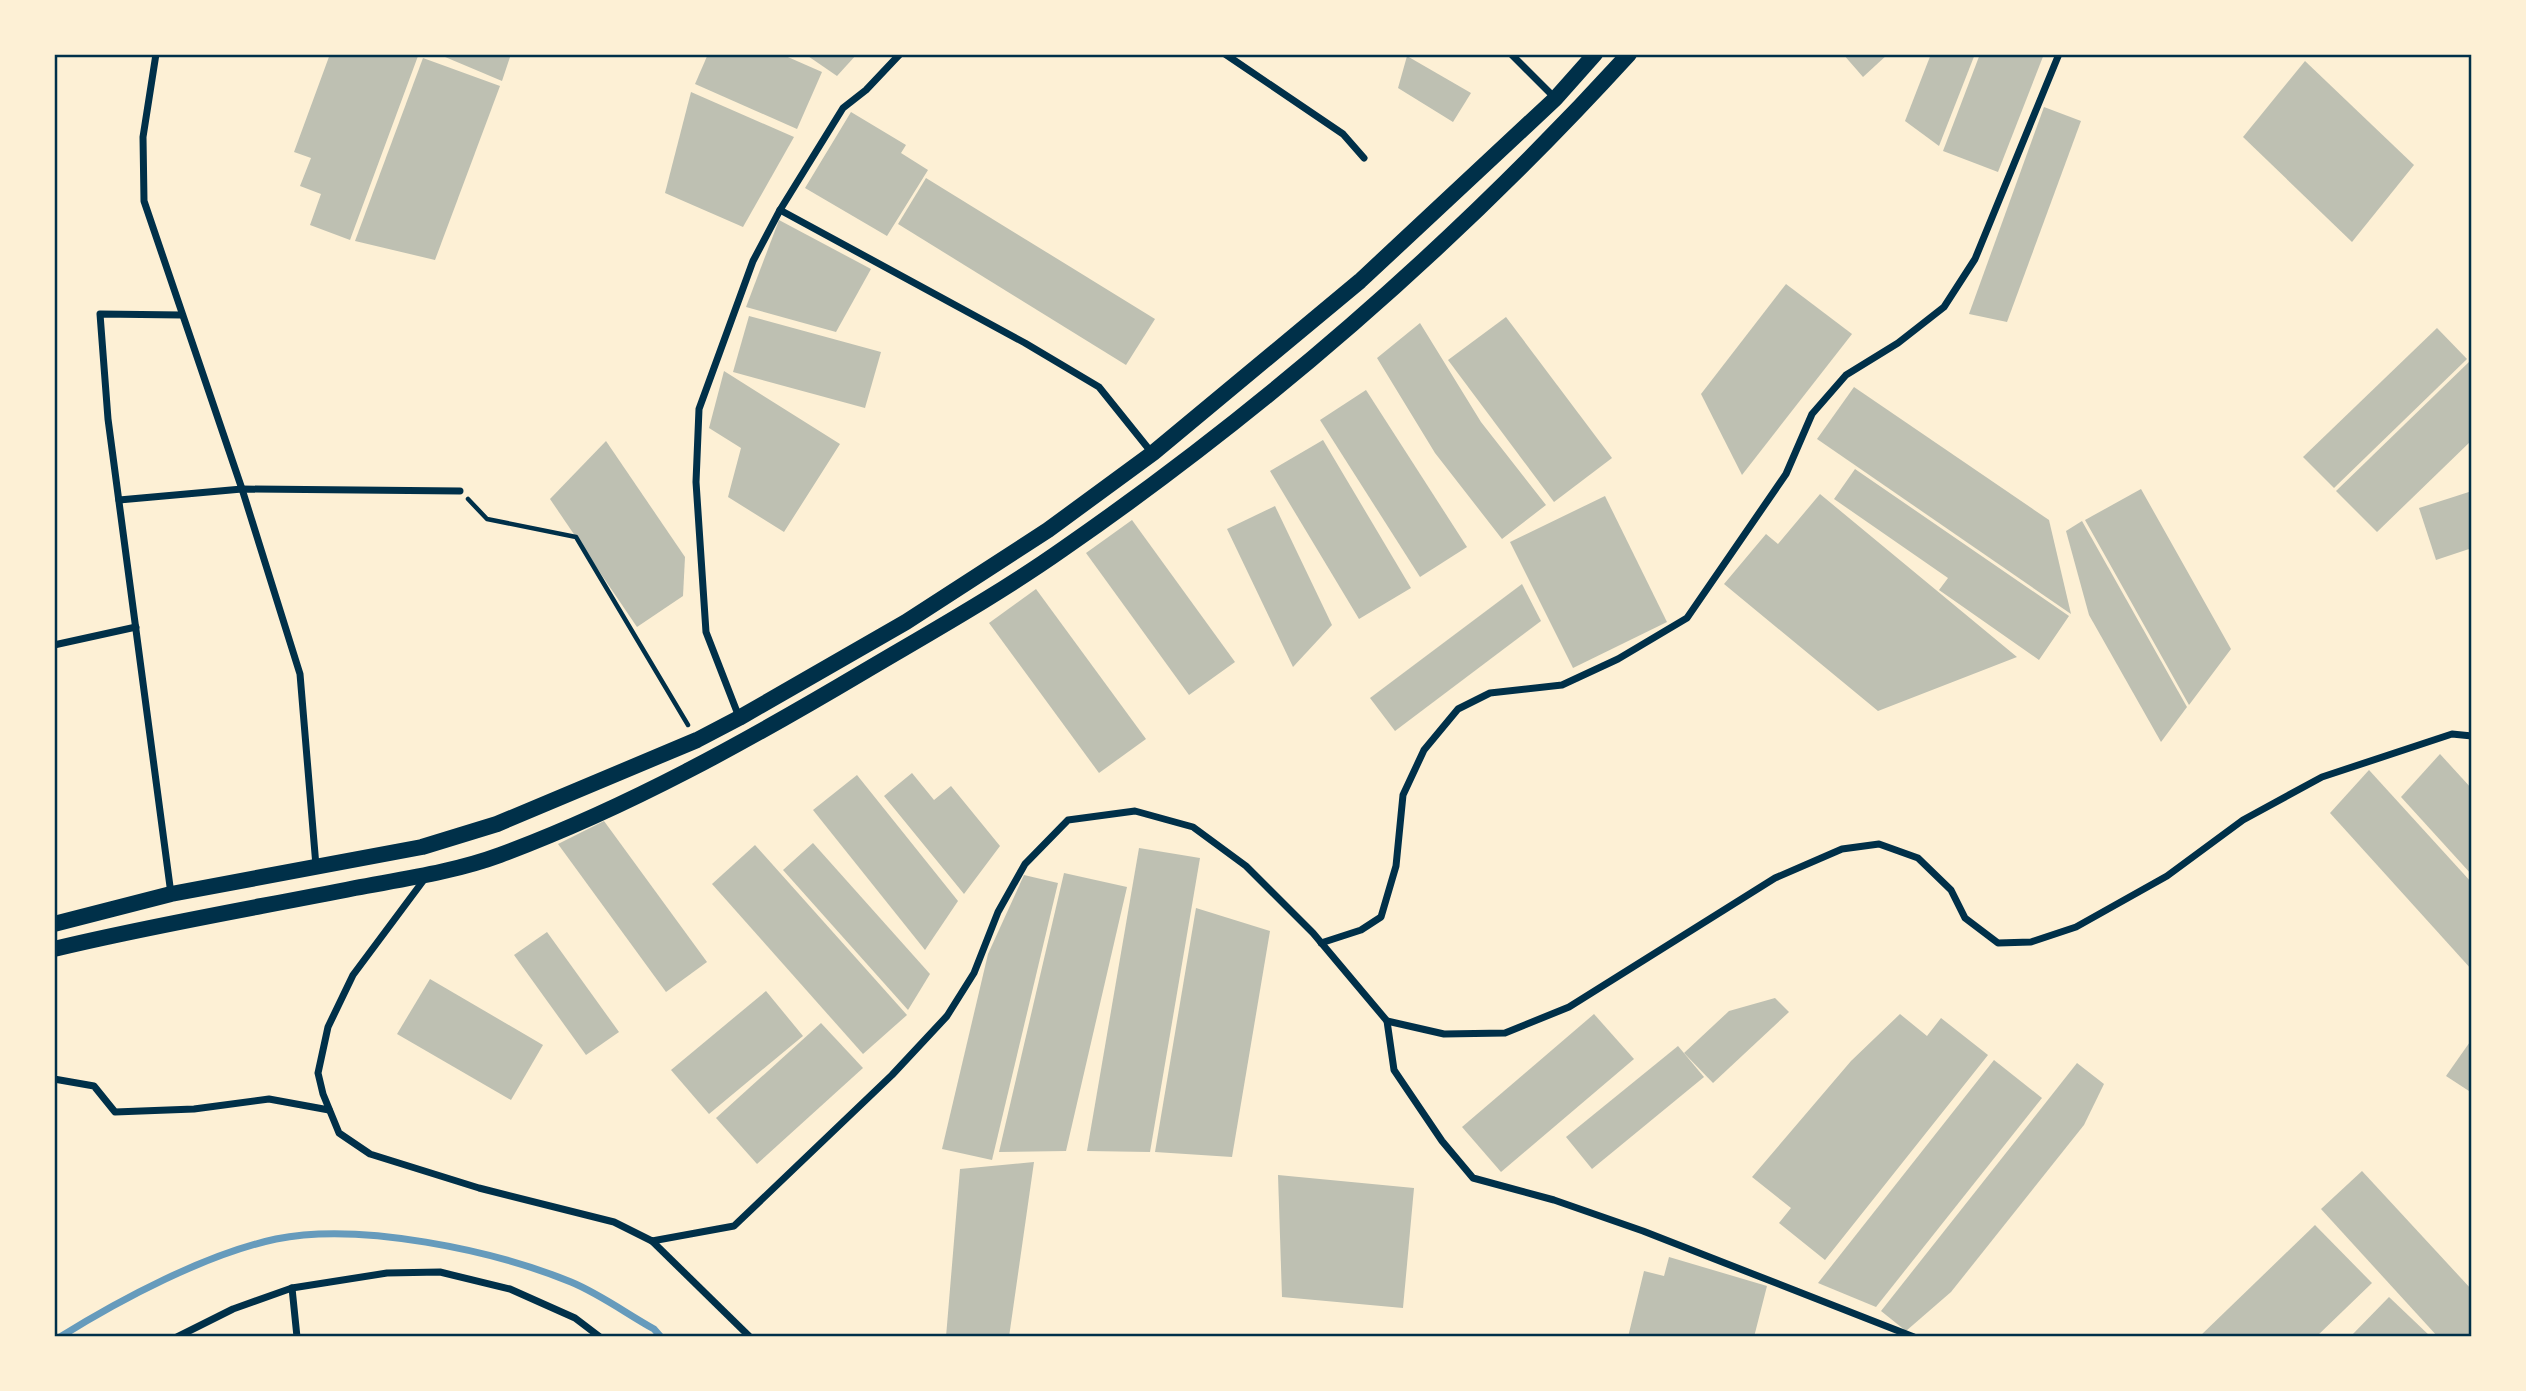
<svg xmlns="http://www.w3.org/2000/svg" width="2526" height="1391" viewBox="0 0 2526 1391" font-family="'Open Sans',sans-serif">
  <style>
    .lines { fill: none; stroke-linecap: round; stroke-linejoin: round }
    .stream { stroke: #669bbc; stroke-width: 7 }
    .building { fill: #bec0b2 }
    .path { stroke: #003049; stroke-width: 4.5 }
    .minor { stroke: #003049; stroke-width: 7 }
    .primary { stroke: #003049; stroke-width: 16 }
    .neatline { fill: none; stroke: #003049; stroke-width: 2.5 }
  </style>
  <rect width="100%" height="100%" fill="#fdf0d5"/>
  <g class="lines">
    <path class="stream" d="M60 1337C121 1299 206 1254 276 1239 360 1222 493 1250 571 1282 600 1294 627 1314 654 1329L661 1337"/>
  </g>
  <g class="building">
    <path d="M330 54 418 56 350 240 310 225 321 194 300 186 311 158 294 152Z"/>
    <path d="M438 54H511L502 81Z"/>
    <path d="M708 54H781L822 72 797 129 695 84Z"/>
    <path d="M805 54H857L837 76Z"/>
    <path d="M1843 54H1888L1863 77Z"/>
    <path d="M1931 54H1975L1939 146 1905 121Z"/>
    <path d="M1980 54H2044L1998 172 1943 151Z"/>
    <path d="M1407 56 1471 93 1453 122 1398 88Z"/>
    <path d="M423 58 500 86 435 260 355 241Z"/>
    <path d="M2305 61 2414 165 2352 242 2243 137Z"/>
    <path d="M691 92 794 137 743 227 665 193Z"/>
    <path d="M2044 107 2081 121 2007 322 1969 314Z"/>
    <path d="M851 112 906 145 901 153 928 170 887 236 805 188Z"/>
    <path d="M926 178 1155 319 1126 365 898 224Z"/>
    <path d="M779 220 871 269 836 332 746 307Z"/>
    <path d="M1786 284 1852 334 1742 475 1701 394Z"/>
    <path d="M749 316 881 352 865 408 733 372Z"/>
    <path d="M1506 317 1612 458 1554 502 1448 360Z"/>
    <path d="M1420 323 1481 422 1546 505 1502 539 1435 453 1377 358Z"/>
    <path d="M2437 328 2467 359 2334 488 2303 457Z"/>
    <path d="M2472 359V440L2377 532 2336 491Z"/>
    <path d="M724 371 840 444 784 532 728 497 741 448 709 428Z"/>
    <path d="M1854 387 2049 520 2071 614 1817 439Z"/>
    <path d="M1366 390 1467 547 1420 577 1320 420Z"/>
    <path d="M1323 440 1411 588 1359 619 1270 471Z"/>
    <path d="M606 441 685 557 683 596 637 627 550 499Z"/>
    <path d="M1855 469 2069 616 2039 660 1939 590 1948 578 1834 499Z"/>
    <path d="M2141 489 2231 649 2189 705 2085 520Z"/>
    <path d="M2472 491V548L2436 560 2419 508Z"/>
    <path d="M1820 494 2017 657 1878 711 1724 584 1766 534 1778 544Z"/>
    <path d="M1605 496 1667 622 1573 668 1510 542Z"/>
    <path d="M1275 506 1332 625 1293 667 1227 529Z"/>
    <path d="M1132 520 1235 662 1189 695 1086 553Z"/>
    <path d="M2082 521 2187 707 2161 742 2089 615 2066 531Z"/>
    <path d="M1522 584 1541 621 1395 731 1370 698Z"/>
    <path d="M1036 589 1146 739 1099 773 989 623Z"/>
    <path d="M2440 754 2472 789V875L2401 797Z"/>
    <path d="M2369 770 2472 883V970L2330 813Z"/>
    <path d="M912 773 934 800 951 786 1000 846 964 894 884 796Z"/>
    <path d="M857 775 958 901 925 950 813 810Z"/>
    <path d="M604 821 707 962 666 992 558 844Z"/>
    <path d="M813 843 930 974 908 1010 783 870Z"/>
    <path d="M755 845 907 1015 863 1054 712 884Z"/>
    <path d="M1139 848 1200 858 1150 1152 1087 1151Z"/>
    <path d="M1064 873 1127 887 1066 1151 999 1152Z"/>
    <path d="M1024 875 1058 883 992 1160 942 1149 988 954Z"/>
    <path d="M1196 908 1270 931 1232 1157 1155 1152Z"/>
    <path d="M547 932 619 1032 586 1055 514 955Z"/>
    <path d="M430 979 543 1045 511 1100 397 1034Z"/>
    <path d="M766 991 803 1036 709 1114 671 1070Z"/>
    <path d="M1775 998 1789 1012 1713 1083 1684 1053 1729 1011Z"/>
    <path d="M1594 1014 1634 1059 1501 1172 1462 1127Z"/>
    <path d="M1900 1014 1927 1036 1941 1018 1988 1055 1825 1260 1779 1223 1791 1208 1752 1177 1851 1061Z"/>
    <path d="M821 1023 863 1068 757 1164 716 1118Z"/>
    <path d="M2472 1039V1093L2446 1076Z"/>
    <path d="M1678 1046 1704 1077 1592 1169 1566 1137Z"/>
    <path d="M1994 1060 2042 1098 1876 1307 1818 1283Z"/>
    <path d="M2077 1063 2104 1084 2084 1125 1951 1292 1906 1331 1881 1311Z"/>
    <path d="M1034 1162 1009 1337H946L960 1169Z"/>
    <path d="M2362 1171 2472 1290V1337H2438L2321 1209Z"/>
    <path d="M1278 1175 1414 1188 1403 1308 1282 1297Z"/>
    <path d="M2315 1225 2372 1283 2316 1337H2199Z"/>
    <path d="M1669 1257 1767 1286 1754 1337H1628L1644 1271 1664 1276Z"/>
    <path d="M2389 1297 2431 1337H2350Z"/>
  </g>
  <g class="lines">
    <path class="path" d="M468 499 487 519 576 537 688 725"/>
    <g class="minor">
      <path d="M156 54 143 137 144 201 242 489 300 674 316 866"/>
      <path d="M1225 54 1343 134 1364 158"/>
      <path d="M1511 54 1555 98"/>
      <path d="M780 210 1025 343 1099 387 1152 453"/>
      <path d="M119 500 242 489 460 491"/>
      <path d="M54 645 136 627"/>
      <path d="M739 717 706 632 696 482 699 409 753 261 780 210 843 108 866 90 900 54"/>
      <path d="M426 877 353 975 328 1027 318 1073 323 1094 339 1133 370 1154 479 1188 614 1222 652 1241 734 1226 892 1075 947 1016 974 973 998 912 1025 864 1068 820 1135 811 1193 827 1246 866 1313 933 1387 1021 1444 1034 1505 1033 1569 1007 1775 878 1842 849 1879 844 1918 858 1951 890 1965 918 1998 943 2031 942 2076 927 2167 876 2243 820 2322 777 2452 734 2472 736"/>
      <path d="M171 894 108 419 100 314 182 315"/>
      <path d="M1321 943 1361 930 1381 917 1396 866 1403 795 1424 750 1458 709 1490 693 1562 685 1618 659 1687 618 1786 474 1812 414 1846 375 1898 343 1944 307 1975 259 2059 54"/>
      <path d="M1387 1021 1394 1070 1442 1141 1473 1178 1554 1200 1643 1231 1914 1337"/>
      <path d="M54 1079 94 1086 115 1112 194 1109 269 1099 329 1110"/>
      <path d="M652 1241 750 1337"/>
      <path d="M292 1288 297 1337"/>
      <path d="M177 1337 233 1309 292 1288 387 1273 440 1272 510 1289 575 1318 600 1337"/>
    </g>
    <g class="primary">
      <path d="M54 924 171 894 422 847 497 824 697 740 739 718 906 622 1048 530 1153 453 1360 281 1555 99 1595 54"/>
      <path d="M54 949C153 925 255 908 355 888 403 879 454 872 500 855 629 807 747 741 865 671 931 632 999 594 1063 549 1268 407 1460 239 1629 54"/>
    </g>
  </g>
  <rect width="2526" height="1391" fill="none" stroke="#fdf0d5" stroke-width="112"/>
  <rect x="56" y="56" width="2414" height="1279" class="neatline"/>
</svg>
